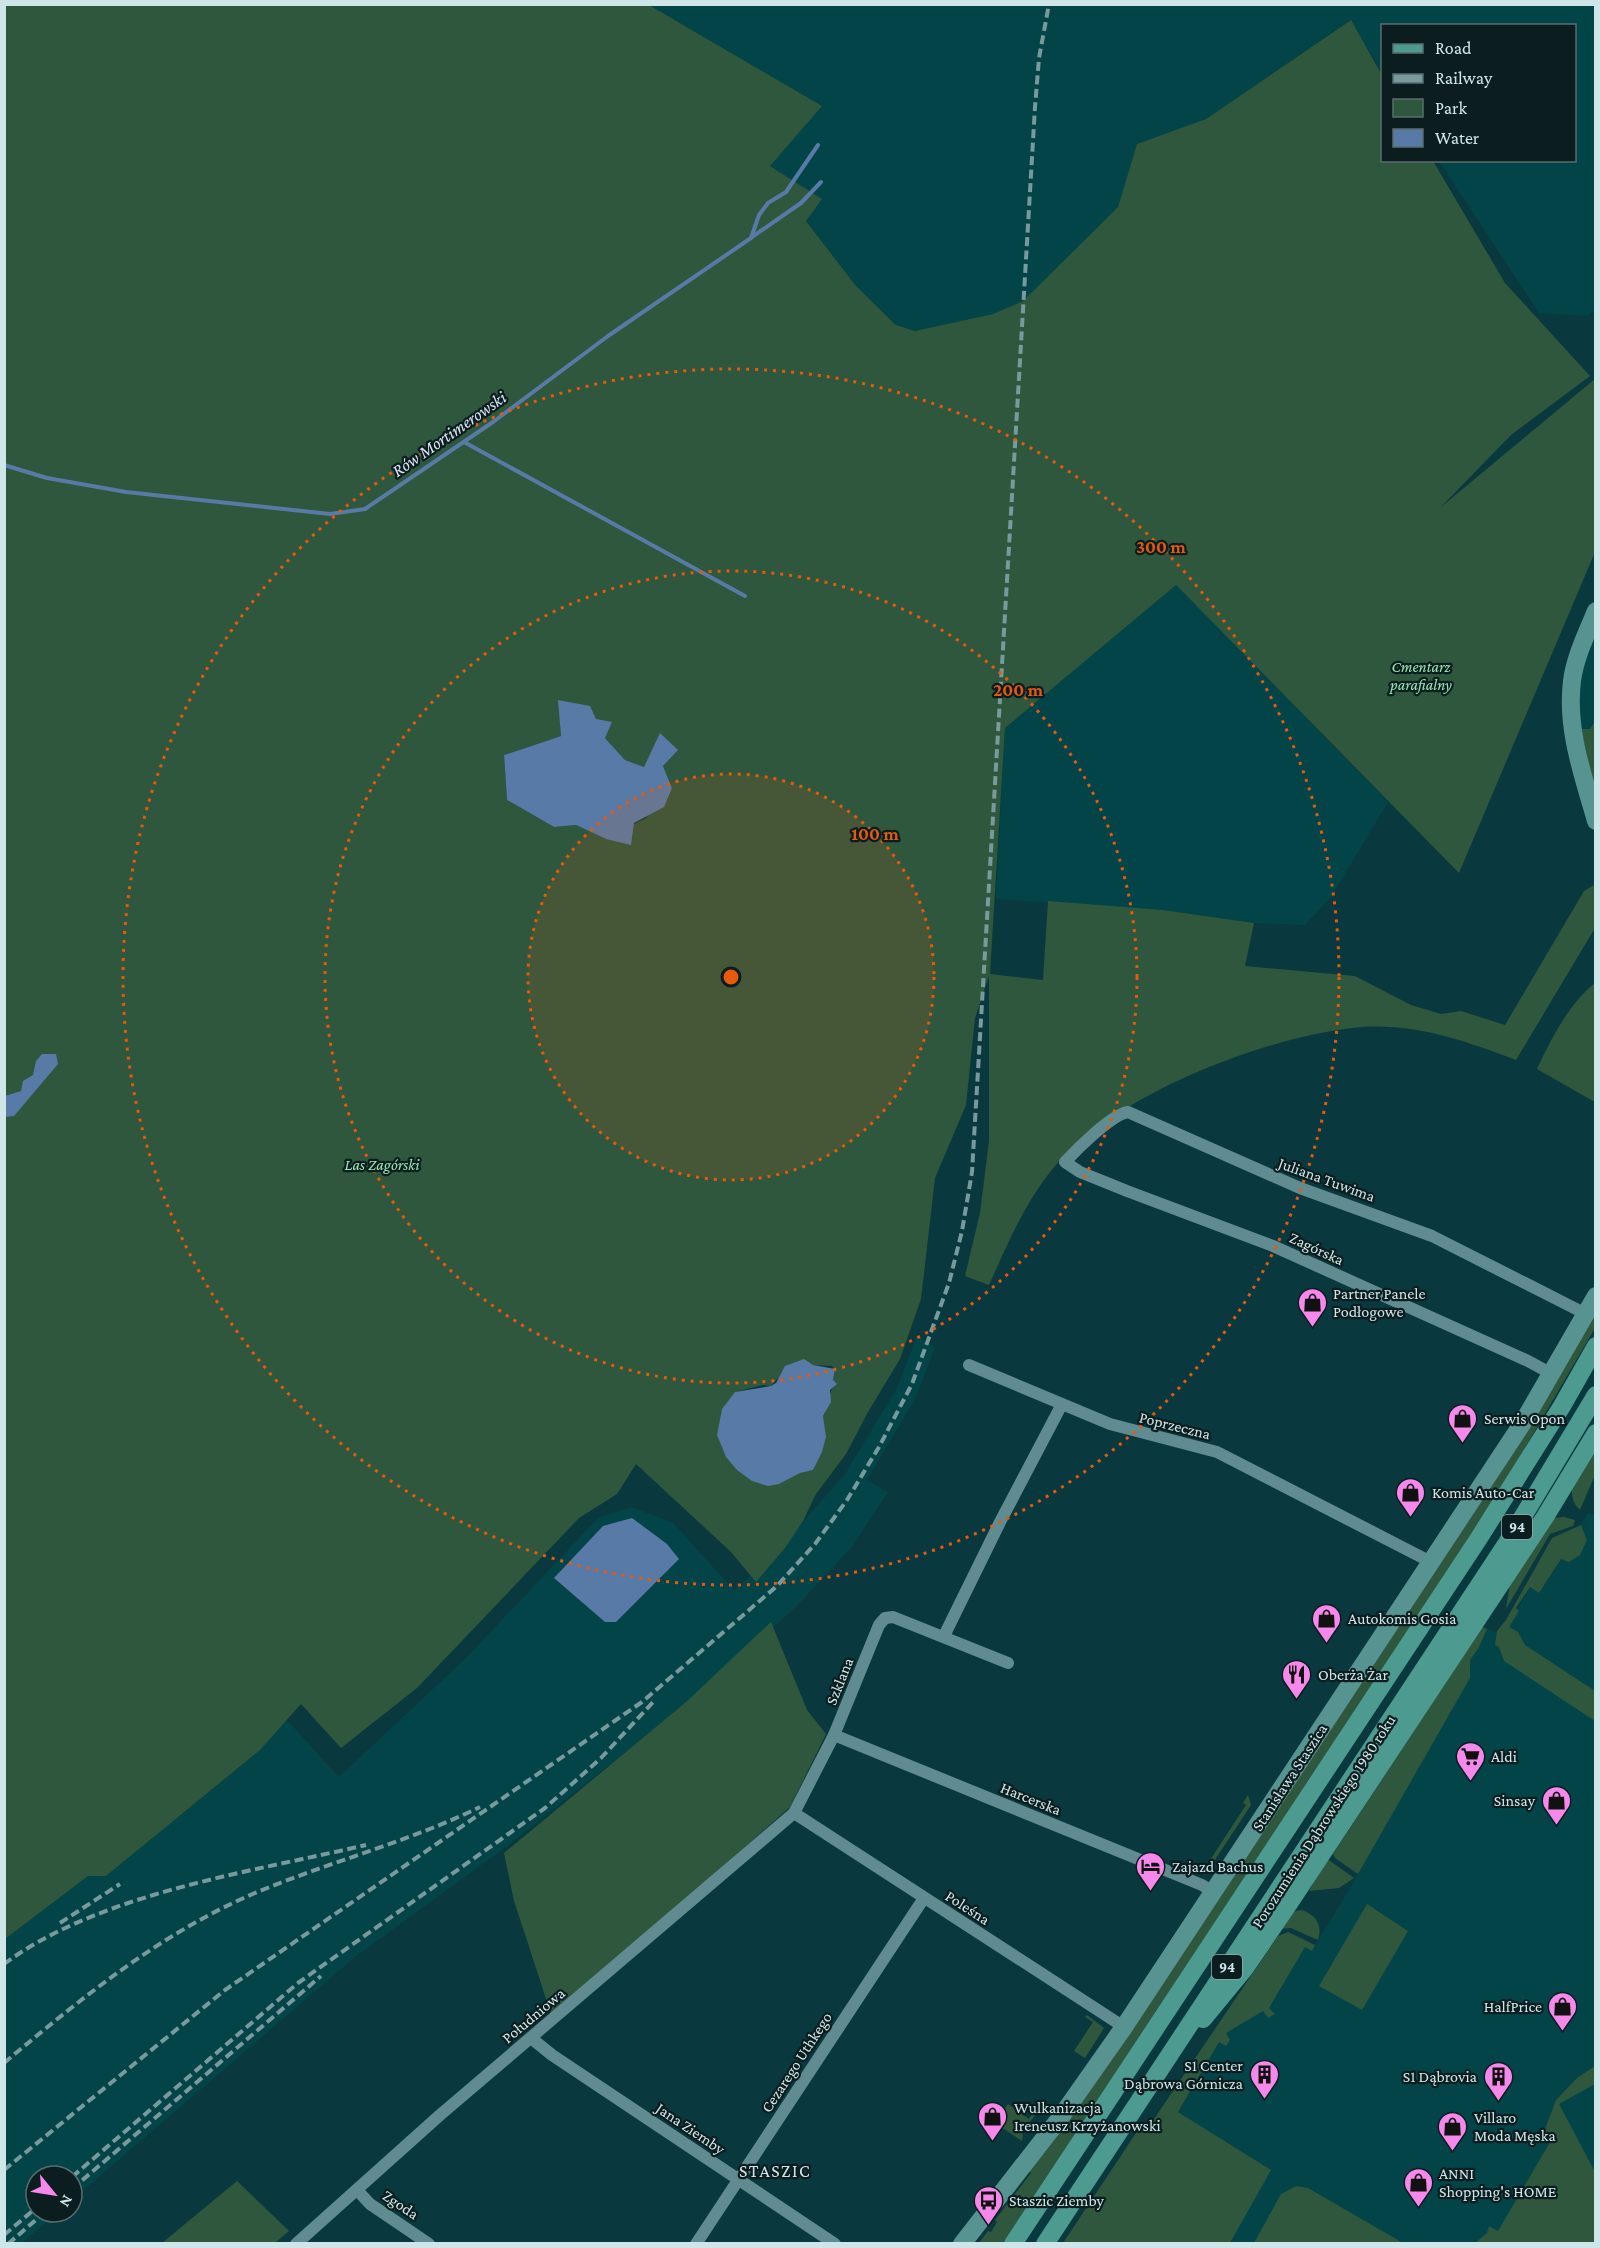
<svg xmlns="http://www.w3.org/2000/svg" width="1600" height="2248" viewBox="0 0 1600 2248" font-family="'Crimson Pro',serif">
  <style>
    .built { fill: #034449 }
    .green { fill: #2f573d; fill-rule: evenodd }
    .water { fill: #587aa6 }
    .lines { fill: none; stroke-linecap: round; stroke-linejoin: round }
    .stream { stroke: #587aa6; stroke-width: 4 }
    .street { stroke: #608c91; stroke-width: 12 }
    .secondary { stroke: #569391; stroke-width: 18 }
    .primary { stroke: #4d9a91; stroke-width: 18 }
    .rail { stroke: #789a9d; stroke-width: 4; stroke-dasharray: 9 4.5; stroke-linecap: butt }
    .ring { fill: none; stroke: #e8590c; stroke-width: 3; stroke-dasharray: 3 6 }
    .labels { text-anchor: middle; stroke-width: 4.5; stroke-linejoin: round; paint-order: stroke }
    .shield { fill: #0b1d1f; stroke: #94aaac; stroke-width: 1.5 }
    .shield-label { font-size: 15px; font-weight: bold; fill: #cfe6e8 }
    .park-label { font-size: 16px; font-style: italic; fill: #98e8b2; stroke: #0b1d1f }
    .street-label { font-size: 16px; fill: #cfe6e8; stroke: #0b1d1f }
    .poi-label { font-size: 16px; fill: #cfe6e8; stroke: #0b1d1f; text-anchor: start }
    .water-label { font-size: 18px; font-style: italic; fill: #dbe5f3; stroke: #0b1d1f }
    .neighbourhood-label { font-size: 18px; letter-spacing: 1.5px; fill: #cfe6e8; stroke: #0b1d1f }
    .centre { fill: #e8590c; stroke: #0b1d1f; stroke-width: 3 }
    .ring-label { font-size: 18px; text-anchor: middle; font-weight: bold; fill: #e8590c; stroke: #0b1d1f; stroke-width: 4.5; stroke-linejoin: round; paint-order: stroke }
  </style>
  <rect width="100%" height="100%" fill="#09393e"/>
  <g class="built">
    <path d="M649 5H1595V310L1587 316 1539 313 1439 161 1574 160V26H1382V71L1350 20 1206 119 1137 144 1118 207 1023 301 993 314 915 331 897 325 856 286 806 220 822 199 770 166 821 106Z"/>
    <path d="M1176 585 1388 802 1331 897 1305 925 1254 923 1163 910 996 899 1005 728Z"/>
    <path d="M1595 630V721L1590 729H1581L1579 686Z"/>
    <path d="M917 1336 935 1347 916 1397 867 1480 888 1492 852 1547 796 1607 691 1700 506 1847 355 1957 72 2200V2176H36V2212H58L22 2243 5 2244V1939L88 1876H106L260 1750 286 1719 339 1777 467 1657 598 1518 632 1507 673 1523 734 1590 772 1557 845 1474 897 1388Z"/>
    <path d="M1588 1513 1595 1514V2188L1497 2244 1217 2243 1169 2114 1274 1957 1302 1942 1314 1947 1361 1870 1355 1829 1482 1627 1503 1635 1530 1587 1539 1593 1561 1559 1580 1555 1587 1540 1581 1525Z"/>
  </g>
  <g class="green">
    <path d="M4 5H649L822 106 770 166 822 199 806 221 856 286 896 325 915 331 993 314 1023 301 1118 207 1137 144 1206 119 1351 20 1382 75V160L1433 161 1505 283 1590 376 1511 435 1441 507 1596 378 1595 552 1459 873 1176 585 1005 728 990 974 1043 980 1048 901 1163 910 1254 923 1245 966 1355 976 1411 1005 1441 1014 1461 1011 1505 1025 1584 891 1594 885 1595 928 1516 1060C1464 1040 1408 1021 1352 1028 1262 1038 1114 1096 1055 1166 1025 1202 1008 1243 989 1285L965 1276 980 1213 989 1141V976L975 1018 966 1105 935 1178 921 1299 900 1359 868 1412 846 1454 816 1494 803 1521 785 1548 756 1582 731 1552 636 1464 617 1494 579 1518 417 1688 341 1748 301 1704 260 1750 106 1876H88L5 1939ZM559 700 596 720 605 738 625 760 643 767 677 750 663 766 672 788 646 818 606 839 576 825 554 827 507 800 504 755 561 736ZM813 1365 832 1366 835 1370 833 1380 836 1383C827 1393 830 1407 823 1416 825 1446 826 1443 813 1470L800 1472 779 1484 735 1392 763 1385 771 1386 777 1379Z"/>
    <path d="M1595 721V793L1581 729H1590Z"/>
    <path d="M1595 983 1596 1099 1593 1101 1537 1069C1552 1037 1568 1005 1595 983Z"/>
    <path d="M1595 1312V1328L1502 1487 1003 2243 978 2244 988 2231 991 2232 997 2222 995 2220 1031 2173 1028 2170Z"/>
    <path d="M1595 1442V1475L1580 1510C1559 1491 1585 1462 1595 1442Z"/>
    <path d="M1564 1517 1575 1520 1573 1526 1550 1534 1506 1609 1510 1583 1554 1518Z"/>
    <path d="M1581 1525 1587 1540 1580 1555 1569 1562 1561 1559 1539 1593 1530 1587 1516 1608 1519 1611 1509 1627 1518 1632 1525 1645 1595 1691V1721L1504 1661 1499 1647 1495 1645 1497 1631 1506 1620 1552 1538Z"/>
    <path d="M771 1622 807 1710 826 1734 790 1807 552 2017 514 1901 504 1853 685 1703Z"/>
    <path d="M1482 1627 1487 1629 1478 1649 1470 1660V1678L1358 1874 1335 1858 1333 1854Z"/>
    <path d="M1248 1795 1251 1805 1205 1875 1196 1871 1205 1868 1246 1805 1243 1803Z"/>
    <path d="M1326 1858 1354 1878 1339 1888 1309 1891Z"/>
    <path d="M1367 1904 1408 1931 1362 2010 1319 1986Z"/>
    <path d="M1301 1910C1316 1914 1323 1926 1318 1940L1291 1928 1280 1929 1292 1912Z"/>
    <path d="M1288 1932 1315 1945 1312 1951 1305 1947 1269 2008 1275 2014 1268 2018 1263 2011 1226 2033 1230 2040 1226 2046 1219 2042 1178 2112 1271 2170 1230 2243H1063L1138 2130 1152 2122 1278 1936Z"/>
    <path d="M1087 2015 1104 2028 1085 2058 1074 2051 1093 2022 1085 2017Z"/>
    <path d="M1595 2066V2084L1559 2104 1595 2172V2243H1475L1487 2233 1489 2226 1498 2231 1553 2137 1544 2132 1556 2100 1577 2078Z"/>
    <path d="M1008 2104 1029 2119 1039 2104 1047 2110H1039L1023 2131 1022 2141 995 2123Z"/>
    <path d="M237 2181 289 2231 275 2243H162Z"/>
    <path d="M1296 2186 1308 2188 1403 2243H1254L1281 2194Z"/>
  </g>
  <g class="water">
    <path d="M558 700 590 706 596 719 612 722 605 738 625 760 644 767 660 733 678 750 663 766 672 788 664 807 634 823 631 845 606 839 576 825 554 827 507 800 504 755 561 736Z"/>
    <path d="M42 1054H56L58 1064 14 1116 5 1117V1096L21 1091 23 1081 33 1075 36 1061Z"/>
    <path d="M804 1359 813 1365 835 1369 833 1380 837 1384 830 1390 831 1402 823 1416 826 1437 822 1452 813 1470 800 1473 779 1484 768 1486 752 1481 737 1470 726 1457 717 1435 722 1409 735 1392 771 1386 776 1383 785 1366Z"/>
    <path d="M632 1518 667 1544 679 1559 616 1622H605L554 1578 603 1526Z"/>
  </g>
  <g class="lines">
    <g class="stream">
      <path d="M752 237 801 203 821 182"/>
      <path d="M464 442 745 596"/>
      <path d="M4 465 47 478 126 492 330 514 365 509 493 422 608 336 751 238 759 215 768 203 786 192 818 145"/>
    </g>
    <g class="street">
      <path d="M969 1365 1110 1424 1217 1452 1431 1562"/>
      <path d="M1552 1374 1528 1361 1273 1246 1127 1191 1080 1172 1065 1162C1077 1149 1111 1115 1128 1112L1300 1188 1432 1236 1586 1314"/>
      <path d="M944 1636 1000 1522 1061 1406"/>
      <path d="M834 1735 1202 1885 1213 1892"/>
      <path d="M794 1813 1124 2027"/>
      <path d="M531 2038 552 2055 835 2244"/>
      <path d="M357 2190 370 2204 429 2244"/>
      <path d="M296 2244 440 2115 794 1813 834 1735 879 1625 885 1618 893 1617 1008 1663"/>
      <path d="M696 2244 924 1898"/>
    </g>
    <g class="secondary">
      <path d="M1596 611C1587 633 1575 657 1572 681 1566 729 1583 775 1596 821"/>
      <path d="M962 2244 1060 2118 1124 2027 1522 1424 1596 1296"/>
    </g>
    <g class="primary">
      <path d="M1203 2019 1245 1968 1290 1902 1545 1517 1596 1433"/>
      <path d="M1013 2244 1479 1538 1562 1406 1596 1346"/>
      <path d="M1045 2244 1507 1543 1596 1395"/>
    </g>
    <g class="rail">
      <path d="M60 1923 120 1884"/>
      <path d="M4 1964C100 1893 251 1872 366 1845"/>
      <path d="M4 2063C83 1997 161 1933 255 1893 329 1862 408 1842 480 1807"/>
      <path d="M4 2170 225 1990 642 1702 777 1586 815 1544 847 1500 879 1447 912 1384 949 1283 962 1231 972 1172 1035 107 1039 58 1049 4"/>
      <path d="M72 2177 298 1983 545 1808 601 1758 655 1700"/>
      <path d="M72 2189 321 1976"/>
      <path d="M4 2235 36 2208"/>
      <path d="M8 2244 45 2212"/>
    </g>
  </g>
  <circle cx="731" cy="977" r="203" fill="#e8590c" fill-opacity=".12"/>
  <g class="ring">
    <circle cx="731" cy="977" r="203"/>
    <circle cx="731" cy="977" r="406"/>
    <circle cx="731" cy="977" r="608"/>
  </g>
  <defs>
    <symbol id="shop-pin" viewBox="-11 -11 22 30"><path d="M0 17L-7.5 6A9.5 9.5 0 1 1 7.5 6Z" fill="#f788eb" stroke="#0b1d1f"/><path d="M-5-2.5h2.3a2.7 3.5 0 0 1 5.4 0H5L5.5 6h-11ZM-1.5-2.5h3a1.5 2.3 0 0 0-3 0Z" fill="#111"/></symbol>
    <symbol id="restaurant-pin" viewBox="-11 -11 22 30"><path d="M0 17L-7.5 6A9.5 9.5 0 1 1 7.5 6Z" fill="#f788eb" stroke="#0b1d1f"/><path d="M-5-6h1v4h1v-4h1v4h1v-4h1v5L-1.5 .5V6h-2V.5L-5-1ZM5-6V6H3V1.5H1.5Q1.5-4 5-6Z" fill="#111"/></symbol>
    <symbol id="supermarket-pin" viewBox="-11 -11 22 30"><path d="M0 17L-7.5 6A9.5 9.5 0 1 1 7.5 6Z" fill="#f788eb" stroke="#0b1d1f"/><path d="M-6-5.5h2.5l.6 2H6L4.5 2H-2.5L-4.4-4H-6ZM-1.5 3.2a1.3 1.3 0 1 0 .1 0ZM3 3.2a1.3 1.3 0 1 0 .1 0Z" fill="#111"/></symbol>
    <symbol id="hotel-pin" viewBox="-11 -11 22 30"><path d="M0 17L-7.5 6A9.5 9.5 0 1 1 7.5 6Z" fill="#f788eb" stroke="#0b1d1f"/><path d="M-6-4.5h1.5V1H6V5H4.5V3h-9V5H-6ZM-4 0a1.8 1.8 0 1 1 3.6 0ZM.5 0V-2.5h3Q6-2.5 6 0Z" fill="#111"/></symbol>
    <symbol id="building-pin" viewBox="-11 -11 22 30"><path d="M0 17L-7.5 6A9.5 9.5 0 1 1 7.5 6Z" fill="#f788eb" stroke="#0b1d1f"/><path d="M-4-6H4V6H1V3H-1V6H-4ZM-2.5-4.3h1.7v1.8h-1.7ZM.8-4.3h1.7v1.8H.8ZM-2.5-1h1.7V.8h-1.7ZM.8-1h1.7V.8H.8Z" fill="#111"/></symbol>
    <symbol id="bus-pin" viewBox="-11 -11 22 30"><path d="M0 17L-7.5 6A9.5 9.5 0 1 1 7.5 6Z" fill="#f788eb" stroke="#0b1d1f"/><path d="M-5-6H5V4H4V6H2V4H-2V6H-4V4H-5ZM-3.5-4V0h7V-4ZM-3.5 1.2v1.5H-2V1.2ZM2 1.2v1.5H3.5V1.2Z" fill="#111"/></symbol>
  </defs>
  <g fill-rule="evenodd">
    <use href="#shop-pin" x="1296" y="1286" width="33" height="45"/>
    <use href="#shop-pin" x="1446" y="1402" width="33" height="45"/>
    <use href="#shop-pin" x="1394" y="1476" width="33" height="45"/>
    <use href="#shop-pin" x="1310" y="1602" width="33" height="45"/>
    <use href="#restaurant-pin" x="1280" y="1658" width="33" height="45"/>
    <use href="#supermarket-pin" x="1454" y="1740" width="33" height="45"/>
    <use href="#shop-pin" x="1540" y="1784" width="33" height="45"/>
    <use href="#hotel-pin" x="1134" y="1850" width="33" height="45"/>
    <use href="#shop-pin" x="1546" y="1990" width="33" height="45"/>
    <use href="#building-pin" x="1248" y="2058" width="33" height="45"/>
    <use href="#building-pin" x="1482" y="2060" width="33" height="45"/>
    <use href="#shop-pin" x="976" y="2100" width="33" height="45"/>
    <use href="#shop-pin" x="1436" y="2110" width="33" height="45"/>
    <use href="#shop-pin" x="1402" y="2166" width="33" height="45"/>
    <use href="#bus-pin" x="972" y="2184" width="33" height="45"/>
  </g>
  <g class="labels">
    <g class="shield">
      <rect x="1502" y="1515" width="30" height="24" rx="4.5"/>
      <rect x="1212" y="1955" width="30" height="24" rx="4.5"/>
    </g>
    <g class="shield-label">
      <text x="1517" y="1532">94</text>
      <text x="1227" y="1972">94</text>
    </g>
    <g class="park-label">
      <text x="1421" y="672">Cmentarz<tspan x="1421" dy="18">parafialny</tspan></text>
      <text x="382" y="1170">Las Zagórski</text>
    </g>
    <g class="street-label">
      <text transform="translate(1327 1179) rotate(20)" y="6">Juliana Tuwima</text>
      <text transform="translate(1317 1248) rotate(25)" y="6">Zagórska</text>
      <text transform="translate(1175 1425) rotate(14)" y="6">Poprzeczna</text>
      <text transform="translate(839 1681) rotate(-68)" y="6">Szklana</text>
      <text transform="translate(1289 1777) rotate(-57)" y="6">Stanisława Staszica</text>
      <text transform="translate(1031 1798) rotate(22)" y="6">Harcerska</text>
      <text transform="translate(1323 1821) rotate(-57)" y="6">Porozumienia Dąbrowskiego 1980 roku</text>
      <text transform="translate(968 1907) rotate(33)" y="6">Poleśna</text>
      <text transform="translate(533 2015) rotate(-40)" y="6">Południowa</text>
      <text transform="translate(796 2062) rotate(-57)" y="6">Cezarego Uthkego</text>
      <text transform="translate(691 2128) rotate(34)" y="6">Jana Ziemby</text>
      <text transform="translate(401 2204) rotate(34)" y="6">Zgoda</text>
    </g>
    <g class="poi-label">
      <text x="1333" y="1299">Partner Panele<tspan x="1333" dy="18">Podłogowe</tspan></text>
      <text x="1484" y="1424">Serwis Opon</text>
      <text x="1432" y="1498">Komis Auto-Car</text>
      <text x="1348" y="1624">Autokomis Gosia</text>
      <text x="1318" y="1680">Oberża Żar</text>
      <text x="1491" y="1762">Aldi</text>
      <text x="1535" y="1806" text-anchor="end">Sinsay</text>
      <text x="1172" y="1872">Zajazd Bachus</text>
      <text x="1542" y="2012" text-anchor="end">HalfPrice</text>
      <text x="1243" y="2071" text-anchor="end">S1 Center<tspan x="1243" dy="18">Dąbrowa Górnicza</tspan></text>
      <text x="1477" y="2082" text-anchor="end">S1 Dąbrovia</text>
      <text x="1014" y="2113">Wulkanizacja<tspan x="1014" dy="18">Ireneusz Krzyżanowski</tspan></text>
      <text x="1474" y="2123">Villaro<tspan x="1474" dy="18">Moda Męska</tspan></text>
      <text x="1439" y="2179">ANNI<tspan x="1439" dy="18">Shopping's HOME</tspan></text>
      <text x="1009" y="2206">Staszic Ziemby</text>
    </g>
    <g class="water-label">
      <text transform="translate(449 434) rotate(-35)" y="6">Rów Mortimerowski</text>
    </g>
    <g class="neighbourhood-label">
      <text x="775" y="2177">STASZIC</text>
    </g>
  </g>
  <circle cx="731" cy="977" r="9" class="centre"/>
  <g class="ring-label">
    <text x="1161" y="553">300 m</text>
    <text x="1018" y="696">200 m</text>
    <text x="875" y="840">100 m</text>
  </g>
  <rect width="1600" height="2248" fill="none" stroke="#cfe6e8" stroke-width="12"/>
  <rect x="1381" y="24" width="195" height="138" fill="#0b1d1f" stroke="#596d6f" stroke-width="1.5"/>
  <rect x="1393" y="44" width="30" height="9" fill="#4d9a91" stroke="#596d6f" stroke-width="1.5"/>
  <text x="1435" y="54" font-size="18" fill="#cfe6e8">Road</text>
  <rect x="1393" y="74" width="30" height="9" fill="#789a9d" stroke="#596d6f" stroke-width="1.5"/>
  <text x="1435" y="84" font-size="18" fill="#cfe6e8">Railway</text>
  <rect x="1393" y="99" width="30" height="18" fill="#2f573d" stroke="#596d6f" stroke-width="1.5"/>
  <text x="1435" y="114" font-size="18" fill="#cfe6e8">Park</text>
  <rect x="1393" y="129" width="30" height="18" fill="#587aa6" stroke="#596d6f" stroke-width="1.5"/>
  <text x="1435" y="144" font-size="18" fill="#cfe6e8">Water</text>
  <g transform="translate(54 2194) rotate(120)"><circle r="28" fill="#0b1d1f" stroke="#596d6f" stroke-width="1.5"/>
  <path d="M0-4.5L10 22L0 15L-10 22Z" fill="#f788eb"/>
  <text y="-9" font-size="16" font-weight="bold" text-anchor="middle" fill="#cfe6e8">N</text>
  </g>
</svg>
